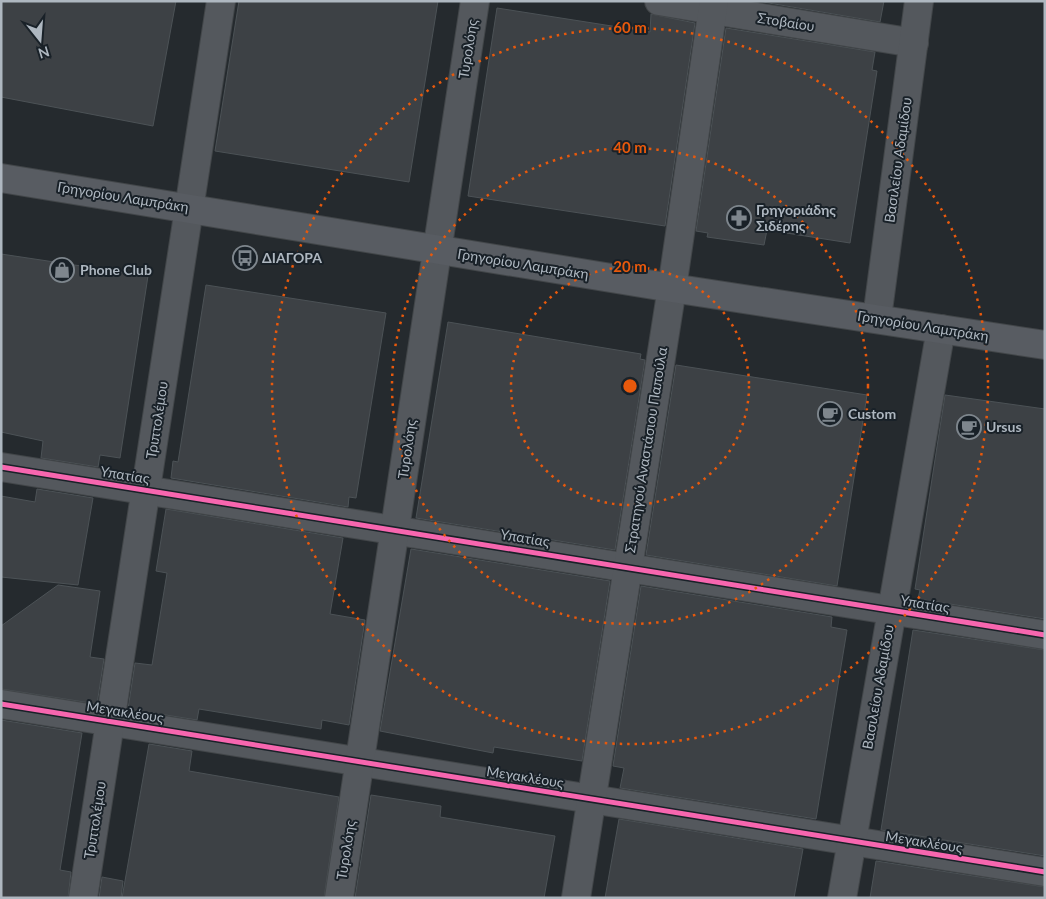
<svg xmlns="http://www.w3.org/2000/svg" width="1046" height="899" viewBox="0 0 1046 899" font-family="Lato,sans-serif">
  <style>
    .building { fill: #3d4145; stroke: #4c5256 }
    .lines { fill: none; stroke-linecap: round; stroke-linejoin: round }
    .street-casing { stroke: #424649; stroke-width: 30 }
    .secondary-casing { stroke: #424649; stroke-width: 30 }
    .street { stroke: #54585d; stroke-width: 28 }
    .secondary { stroke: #585c62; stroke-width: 28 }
    .cycleway-casing { stroke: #192128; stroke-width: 8 }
    .cycleway { stroke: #f766af; stroke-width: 5 }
    .ring { fill: none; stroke: #e8590c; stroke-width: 2.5; stroke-dasharray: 2.5 5 }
    .labels { text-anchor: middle; stroke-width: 4; stroke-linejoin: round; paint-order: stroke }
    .street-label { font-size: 14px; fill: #aeb7c0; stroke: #192128 }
    .poi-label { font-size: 14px; font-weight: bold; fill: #aeb7c0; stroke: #192128; text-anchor: start }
    .centre { fill: #e8590c; stroke: #192128; stroke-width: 2.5 }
    .ring-label { font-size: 15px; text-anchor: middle; font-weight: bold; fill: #e8590c; stroke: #192128; stroke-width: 4; stroke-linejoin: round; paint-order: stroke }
  </style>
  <rect width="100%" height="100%" fill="#252a2e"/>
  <g class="building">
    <path d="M1 1H176L153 126 1 97Z"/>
    <path d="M239 1H438L409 182 215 151Z"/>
    <path d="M757 1H884L880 22Z"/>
    <path d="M497 8 650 32 651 14 695 23 665 226 468 196Z"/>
    <path d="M726 28 875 52 872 70 877 71 850 243 767 230 764 245 707 237 708 233 696 231Z"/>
    <path d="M1 254 148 276 120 458 100 455 98 467 41 458 43 441 1 432Z"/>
    <path d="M206 285 386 313 356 498 349 497 348 507 171 478 173 461 178 462Z"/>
    <path d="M448 322 641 354 640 359 645 360 615 550 416 518Z"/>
    <path d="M676 365 867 395 837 586 646 555Z"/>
    <path d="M945 395 1045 409V619L918 599 920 590 915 589Z"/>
    <path d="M37 489 93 498 78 585 1 577V496L35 502Z"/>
    <path d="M166 509 343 538 330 614 365 620 349 725 322 720 321 729 199 709 197 720 128 709 135 663 152 665 167 573 156 571Z"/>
    <path d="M411 549 610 581 582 761 494 747 493 753 380 731Z"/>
    <path d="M58 585 100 591 90 657 104 659 97 704 1 689V626Z"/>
    <path d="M641 586 832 617 831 627 847 630 816 819 620 788 624 768 613 766Z"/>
    <path d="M913 630 1045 650V856L881 830Z"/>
    <path d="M1 720 82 733 60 870 71 872 68 898H1Z"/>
    <path d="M149 744 192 751 189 771 339 797 324 898H122Z"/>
    <path d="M371 795 441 806 440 817 555 836 544 898H355Z"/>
    <path d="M619 819 803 849 794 898H605Z"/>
    <path d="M876 861 1045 887V898H870Z"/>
    <path d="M102 877 123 881 121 898H99Z"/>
  </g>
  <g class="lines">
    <defs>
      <g id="street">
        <path d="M659 1 914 43"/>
        <path d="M877 318 919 1"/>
        <path d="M1 467 1045 635"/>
        <path d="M1 704 1045 872"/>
        <path d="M83 898 221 1"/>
        <path d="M339 898 475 1"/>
        <path d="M576 898 672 288 714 1"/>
        <path d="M842 898 941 329"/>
      </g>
      <path id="secondary" d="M1 178 672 288 1045 345"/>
    </defs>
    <use href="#street" class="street-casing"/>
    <use href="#secondary" class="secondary-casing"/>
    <use href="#street" class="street"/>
    <use href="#secondary" class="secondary"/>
    <defs>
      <g id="cycleway">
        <path d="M1 467 1045 635"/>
        <path d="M1 704 1045 872"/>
      </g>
    </defs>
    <use href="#cycleway" class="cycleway-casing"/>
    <use href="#cycleway" class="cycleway"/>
  </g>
  <g class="ring">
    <circle cx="630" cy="386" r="119"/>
    <circle cx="630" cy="386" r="238"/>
    <circle cx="630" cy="386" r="358"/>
  </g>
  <defs>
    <symbol id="pharmacy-ring" viewBox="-11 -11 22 22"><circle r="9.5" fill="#192128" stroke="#7e868d" stroke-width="1.5"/><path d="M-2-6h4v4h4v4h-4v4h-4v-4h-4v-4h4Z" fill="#7e868d"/></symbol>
    <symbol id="bus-ring" viewBox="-11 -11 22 22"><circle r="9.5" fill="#192128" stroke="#7e868d" stroke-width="1.5"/><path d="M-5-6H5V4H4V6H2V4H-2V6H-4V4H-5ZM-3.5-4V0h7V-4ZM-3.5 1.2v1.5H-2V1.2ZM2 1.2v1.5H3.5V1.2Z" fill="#7e868d"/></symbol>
    <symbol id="shop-ring" viewBox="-11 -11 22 22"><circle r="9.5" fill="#192128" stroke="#7e868d" stroke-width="1.5"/><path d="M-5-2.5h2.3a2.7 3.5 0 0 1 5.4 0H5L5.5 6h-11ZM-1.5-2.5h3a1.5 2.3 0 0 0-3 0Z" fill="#7e868d"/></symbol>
    <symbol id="cafe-ring" viewBox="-11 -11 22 22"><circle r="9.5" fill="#192128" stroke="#7e868d" stroke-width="1.5"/><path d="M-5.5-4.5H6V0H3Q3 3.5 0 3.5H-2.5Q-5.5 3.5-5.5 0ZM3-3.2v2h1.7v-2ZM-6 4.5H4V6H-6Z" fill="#7e868d"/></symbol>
  </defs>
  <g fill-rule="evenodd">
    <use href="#pharmacy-ring" x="725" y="204" width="28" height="28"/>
    <use href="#bus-ring" x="231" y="244" width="28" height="28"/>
    <use href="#shop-ring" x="48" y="256" width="28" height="28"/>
    <use href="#cafe-ring" x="816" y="400" width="28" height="28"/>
    <use href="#cafe-ring" x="955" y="413" width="28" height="28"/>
  </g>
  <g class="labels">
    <g class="street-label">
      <text transform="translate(786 22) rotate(9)" y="5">Στοβαίου</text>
      <text transform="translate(468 49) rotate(-81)" y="5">Τυρολόης</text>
      <text transform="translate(898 160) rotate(-82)" y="5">Βασιλείου Αδαμίδου</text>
      <text transform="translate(123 197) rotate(9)" y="5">Γρηγορίου Λαμπράκη</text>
      <text transform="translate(523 264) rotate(9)" y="5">Γρηγορίου Λαμπράκη</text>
      <text transform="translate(923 326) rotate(9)" y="5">Γρηγορίου Λαμπράκη</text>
      <text transform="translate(157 420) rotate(-81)" y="5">Τριπτολέμου</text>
      <text transform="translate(407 449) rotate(-82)" y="5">Τυρολόης</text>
      <text transform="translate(646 450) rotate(-81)" y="5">Στρατηγού Αναστάσιου Παπούλα</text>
      <text transform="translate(125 475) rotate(9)" y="5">Υπατίας</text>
      <text transform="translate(525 538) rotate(9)" y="5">Υπατίας</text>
      <text transform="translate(925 604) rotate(9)" y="5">Υπατίας</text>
      <text transform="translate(878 687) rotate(-80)" y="5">Βασιλείου Αδαμίδου</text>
      <text transform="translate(125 712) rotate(9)" y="5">Μεγακλέους</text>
      <text transform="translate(525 777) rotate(9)" y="5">Μεγακλέους</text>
      <text transform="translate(95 820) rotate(-81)" y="5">Τριπτολέμου</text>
      <text transform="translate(924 842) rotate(9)" y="5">Μεγακλέους</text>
      <text transform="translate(346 850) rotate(-81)" y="5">Τυρολόης</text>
    </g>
    <g class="poi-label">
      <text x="756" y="215">Γρηγοριάδης<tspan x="756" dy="16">Σιδέρης</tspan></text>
      <text x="262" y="263">ΔΙΑΓΟΡΑ</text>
      <text x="80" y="275">Phone Club</text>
      <text x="848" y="419">Custom</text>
      <text x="986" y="432">Ursus</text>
    </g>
  </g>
  <circle cx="630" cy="386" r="8" class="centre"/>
  <g class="ring-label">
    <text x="630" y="33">60 m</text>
    <text x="630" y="153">40 m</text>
    <text x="630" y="272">20 m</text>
  </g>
  <rect width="1046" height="899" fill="none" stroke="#aeb7c0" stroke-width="5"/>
  <g transform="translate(40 40) rotate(163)" stroke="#192128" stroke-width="4" paint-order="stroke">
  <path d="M0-4L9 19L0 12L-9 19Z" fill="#aeb7c0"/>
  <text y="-8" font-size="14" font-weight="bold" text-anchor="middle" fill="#aeb7c0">N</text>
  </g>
</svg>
